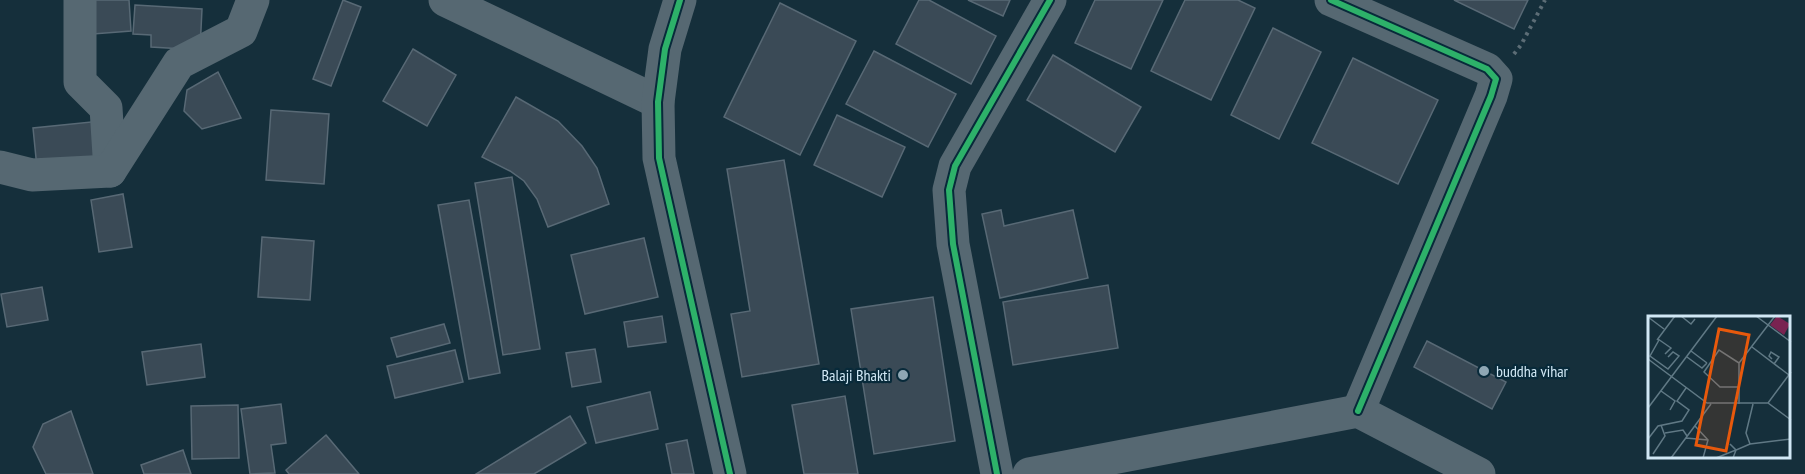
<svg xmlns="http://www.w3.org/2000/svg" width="1805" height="474" viewBox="0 0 1805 474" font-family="'PT Sans Narrow',sans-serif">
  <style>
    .building { fill: #3a4a56; stroke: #586975; stroke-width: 1.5 }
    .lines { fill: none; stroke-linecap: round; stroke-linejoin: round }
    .path { stroke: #5c6d76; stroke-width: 4; stroke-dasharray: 3 4.5; stroke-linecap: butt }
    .minor { stroke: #566872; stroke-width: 33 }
    .cycleway-casing { stroke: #082a3a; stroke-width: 10 }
    .cycleway { stroke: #2db169; stroke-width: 6 }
    .poi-dot { fill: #8fa7b4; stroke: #082a3a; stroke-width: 2 }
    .labels { text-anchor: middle; stroke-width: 4.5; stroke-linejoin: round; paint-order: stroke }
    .poi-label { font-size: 16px; fill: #d1e8f5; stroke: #082a3a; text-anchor: start }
    .inset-road { fill: none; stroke: #607985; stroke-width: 1.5 }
    .view { fill: #e8590c; fill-opacity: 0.15; stroke: #e8590c; stroke-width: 3 }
    .inset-edge { fill: none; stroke: #d1e8f5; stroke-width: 3 }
  </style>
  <rect width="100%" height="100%" fill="#152f3b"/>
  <g class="building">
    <path d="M91 0H129L131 31 93 34Z"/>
    <path d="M343 0 361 7 331 86 313 79Z"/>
    <path d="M919 0H929L996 36 971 84 896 44Z"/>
    <path d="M968 0H1010L1003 16Z"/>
    <path d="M1095 0H1163L1131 69 1075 43Z"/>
    <path d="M1185 0H1238L1255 8 1211 100 1151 71Z"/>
    <path d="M1454 0H1528L1514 29Z"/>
    <path d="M780 3 856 41 800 155 724 117Z"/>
    <path d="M135 5 202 9 200 50 151 47V35L133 34Z"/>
    <path d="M1273 28 1321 52 1279 139 1231 115Z"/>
    <path d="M413 49 456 75 427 126 383 101Z"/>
    <path d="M874 51 956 94 928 147 846 104Z"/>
    <path d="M1053 55 1141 107 1115 152 1027 100Z"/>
    <path d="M1353 58 1438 100 1398 184 1312 143Z"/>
    <path d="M218 72 241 118 202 129 184 111 187 90Z"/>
    <path d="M516 97 558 121 582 146 597 168 609 204 548 227 537 199 524 181 510 171 482 157Z"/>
    <path d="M271 110 329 114 324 184 266 180Z"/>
    <path d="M837 115 905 147 882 197 814 165Z"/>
    <path d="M101 121 105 161 37 168 33 128Z"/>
    <path d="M784 160 819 364 742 377 731 314 750 311 727 169Z"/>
    <path d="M512 177 540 349 503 355 475 183Z"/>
    <path d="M123 194 132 247 99 252 91 200Z"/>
    <path d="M469 200 500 373 469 379 438 205Z"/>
    <path d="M1001 210 1004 226 1073 210 1088 278 1000 298 982 214Z"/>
    <path d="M262 237 314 241 310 300 258 297Z"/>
    <path d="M644 238 658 297 585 314 571 255Z"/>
    <path d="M1108 285 1118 348 1013 365 1003 302Z"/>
    <path d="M42 287 48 320 7 327 1 294Z"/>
    <path d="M933 297 955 441 874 454 851 309Z"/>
    <path d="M662 316 666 342 628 347 624 322Z"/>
    <path d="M444 324 450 343 397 357 391 338Z"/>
    <path d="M1427 341 1506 382 1492 409 1414 367Z"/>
    <path d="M201 344 205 377 147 385 142 352Z"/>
    <path d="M595 349 601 382 572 387 566 353Z"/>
    <path d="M455 350 463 382 395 398 387 366Z"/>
    <path d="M650 392 658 429 596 443 587 407Z"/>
    <path d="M845 396 858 474H804L792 405Z"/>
    <path d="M281 404 286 443 271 445 275 473 250 474 241 409Z"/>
    <path d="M238 405 239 458 192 459 191 406Z"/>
    <path d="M71 411 93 474H46L33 447 43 424Z"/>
    <path d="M570 416 586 443 534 474H476Z"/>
    <path d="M326 435 359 474H289L286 470Z"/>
    <path d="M687 440 694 474H672L666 444Z"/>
    <path d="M183 450 191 474H144L141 465Z"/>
  </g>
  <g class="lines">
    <path class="path" d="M1514 54 1521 45 1545 0"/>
    <g class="minor">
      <path d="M80 0V82L106 108 110 171"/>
      <path d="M445 0 658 102"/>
      <path d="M680 0 665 49 658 102 659 158 730 474"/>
      <path d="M1331 0 1487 69 1496 79 1491 96 1358 411"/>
      <path d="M0 167 32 175 110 171 179 63 241 31 253 0"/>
      <path d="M997 474 953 244 949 190 955 166 1050 0"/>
      <path d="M1029 474 1358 411 1479 474"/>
    </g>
    <defs>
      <g id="cycleway">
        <path d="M680 0 665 49 658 102 659 158 730 474"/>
        <path d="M1331 0 1487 69 1496 79 1491 96 1358 411"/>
        <path d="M997 474 953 244 949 190 955 166 1050 0"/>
      </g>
    </defs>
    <use href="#cycleway" class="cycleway-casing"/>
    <use href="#cycleway" class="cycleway"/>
  </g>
  <g class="poi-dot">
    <circle cx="1484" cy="371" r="6"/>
    <circle cx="903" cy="375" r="6"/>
  </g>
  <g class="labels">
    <g class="poi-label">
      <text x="1496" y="377">buddha vihar</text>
      <text x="891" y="381" text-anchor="end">Balaji Bhakti</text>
    </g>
  </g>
  <g transform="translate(1648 316)">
    <rect width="142" height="142" fill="#152f3b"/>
    <path d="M129 0 142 8 136 19 122 9Z" fill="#792351"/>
    <path class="inset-road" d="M33 0 43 8 47 3M108 0 143 26M0 1 16 13M10 23 23 32 17 38M9 24 27 0M11 24 2 40 20 53 31 40 25 36 20 41M104 31 141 59M43 35 59 47M39 41 54 52 59 47M0 43 59 87H120L143 104M124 43 121 40 123 36 131 41 126 48M91 71H72L56 56 71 34 91 47M13 75 27 85 22 94M120 87 143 56M91 88V47L127 0M0 92 69 0M47 110 60 124 55 142M17 117 35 114 39 120M38 122 60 124M0 123 10 110 34 105 41 94 29 85 38 72M102 128 98 117 105 88M5 138 17 120 13 109M23 142 63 88M68 142 88 134 82 128M85 142 88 134 102 128 143 123"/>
    <path class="view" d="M71 13 101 19 78 135 48 129Z"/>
    <rect width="142" height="142" class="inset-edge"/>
  </g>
</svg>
